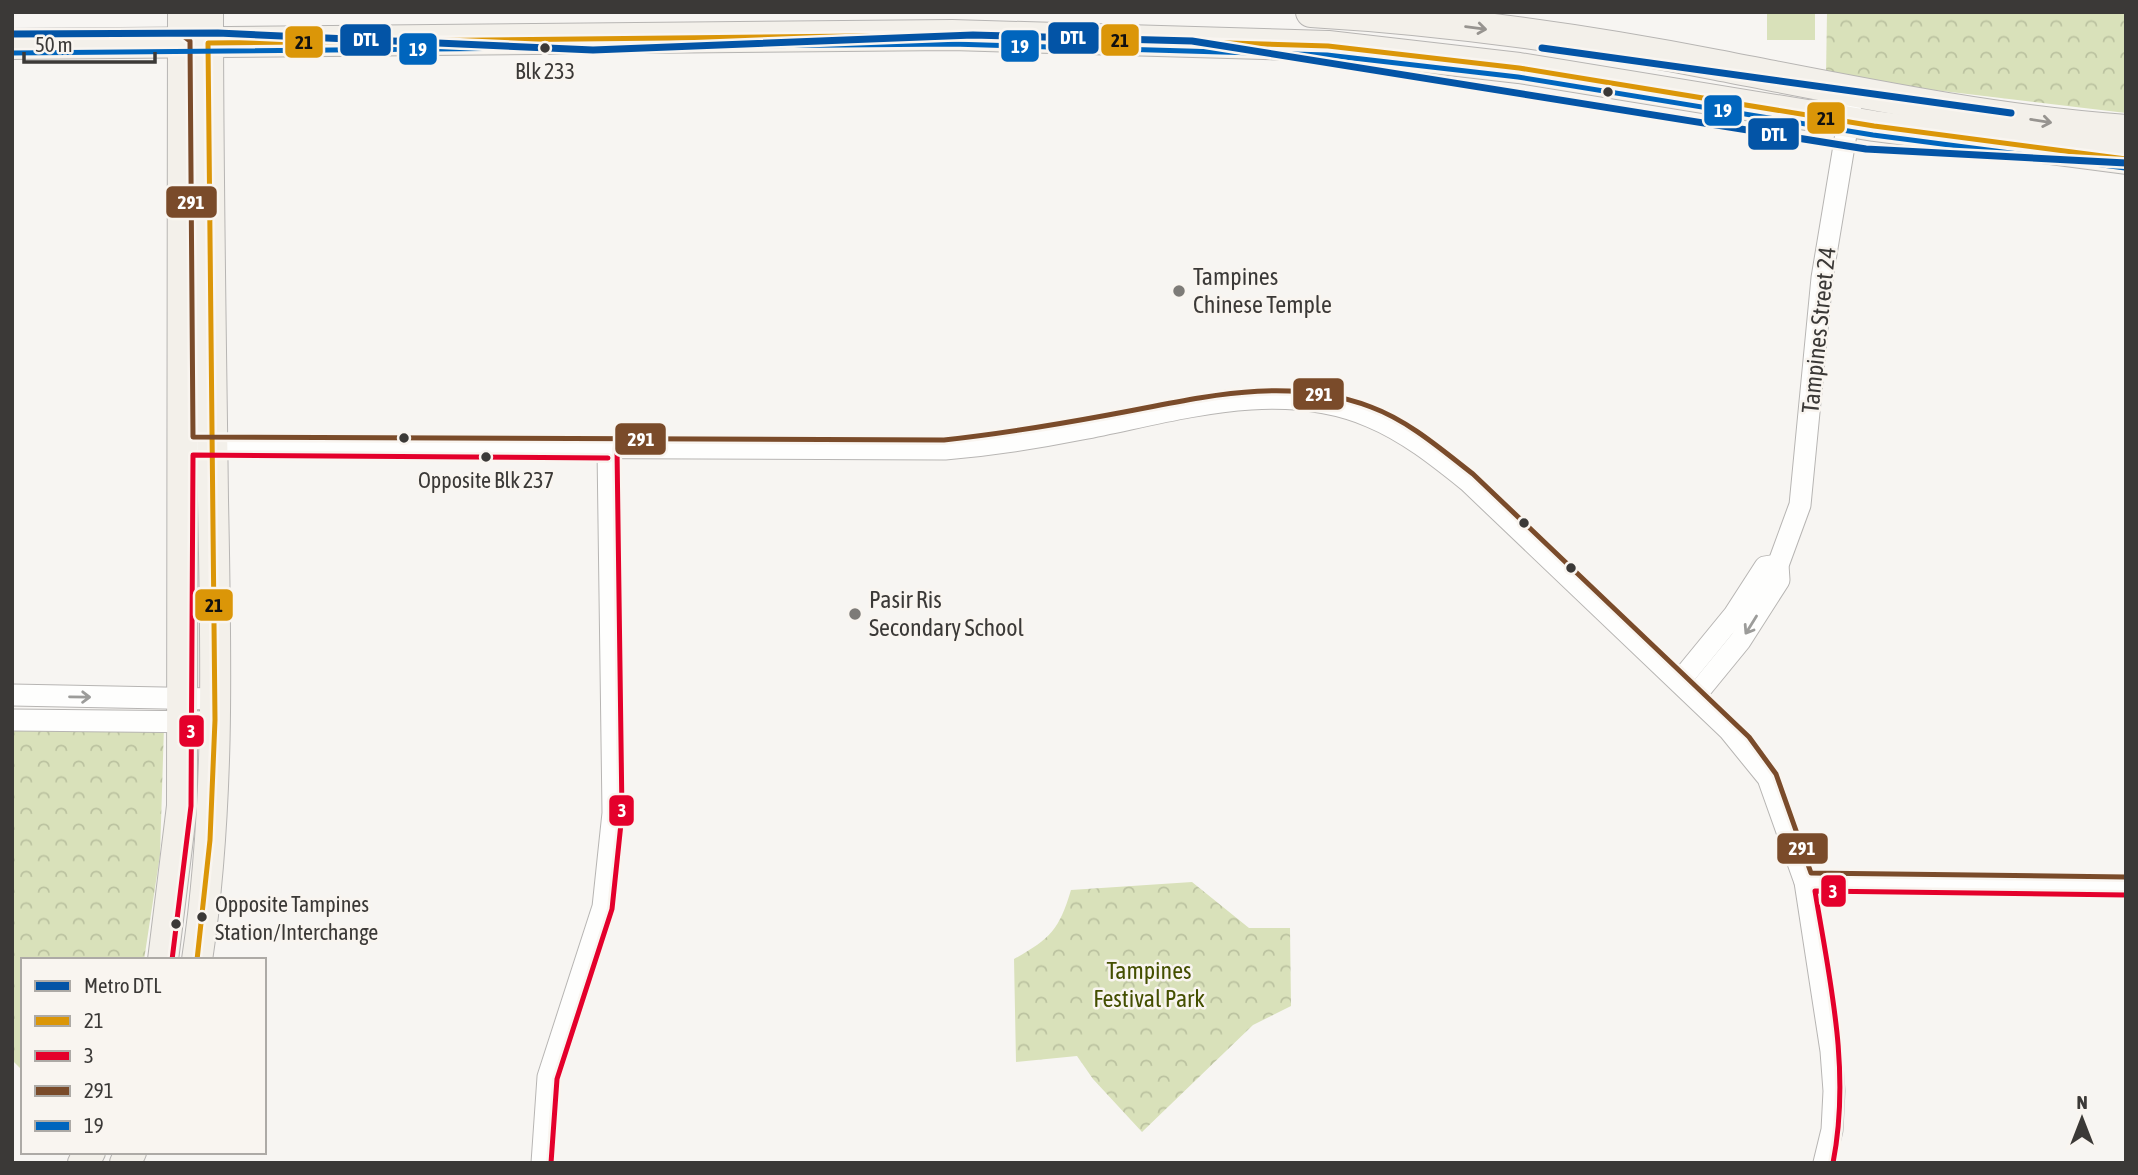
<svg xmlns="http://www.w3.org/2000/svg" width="2138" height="1175" viewBox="0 0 2138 1175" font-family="'Asap Condensed',sans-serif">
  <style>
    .park { fill: url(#park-crowns) }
    .pitch { fill: #d9e1ba }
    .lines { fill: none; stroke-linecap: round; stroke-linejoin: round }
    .street-casing { stroke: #b7b5b3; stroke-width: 23 }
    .secondary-casing { stroke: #b7b5b3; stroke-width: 32 }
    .street { stroke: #fefefd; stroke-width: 21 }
    .secondary { stroke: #f3f0ea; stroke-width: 30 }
    .bus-1-casing { stroke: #f9f5f0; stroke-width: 10 }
    .bus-2-casing { stroke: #f9f5f0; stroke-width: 10 }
    .bus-3-casing { stroke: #f9f5f0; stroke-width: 10 }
    .bus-4-casing { stroke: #f9f5f0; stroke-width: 10 }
    .bus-1 { stroke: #db9608; stroke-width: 5 }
    .bus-2 { stroke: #e4002b; stroke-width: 5 }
    .bus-3 { stroke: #7a4b2a; stroke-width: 5 }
    .bus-4 { stroke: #0065bd; stroke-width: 5 }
    .metro-1-casing { stroke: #f9f5f0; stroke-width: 12 }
    .metro-1 { stroke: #0354a6; stroke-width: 7 }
    .oneway { stroke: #979490 }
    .oneway2 { stroke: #9c9c9a }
    .bus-dot { fill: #3b3937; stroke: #f9f5f0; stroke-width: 2.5 }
    .poi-dot { fill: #7d7b78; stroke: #f9f5f0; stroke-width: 2.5 }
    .labels { text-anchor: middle; stroke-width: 5; stroke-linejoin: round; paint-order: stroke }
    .bus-label { font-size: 22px; fill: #3b3937; stroke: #f9f5f0 }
    .poi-label { font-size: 24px; fill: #3b3937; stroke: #f9f5f0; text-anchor: start }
    .street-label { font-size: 24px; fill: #3b3937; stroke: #f9f5f0 }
    .park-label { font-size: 24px; fill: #444f00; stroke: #f9f5f0 }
    .line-badge { stroke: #f9f5f0; stroke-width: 2.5 }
    .badge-label { font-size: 19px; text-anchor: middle; font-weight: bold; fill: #fff }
    .pale-badge-label { font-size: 19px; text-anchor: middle; font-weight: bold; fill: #111 }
  </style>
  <defs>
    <pattern id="park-crowns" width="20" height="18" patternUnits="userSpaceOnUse" patternTransform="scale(1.75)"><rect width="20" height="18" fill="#d9e1ba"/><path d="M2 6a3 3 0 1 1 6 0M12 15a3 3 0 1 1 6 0" fill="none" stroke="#bbc2a0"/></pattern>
  </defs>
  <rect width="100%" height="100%" fill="#f7f5f2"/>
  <g class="park">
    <path d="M1827 12H2126V113L1826 77Z"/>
    <path d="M12 723 164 726 160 855 144 960H23V1071L12 1060Z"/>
    <path d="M1192 882 1249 928H1290L1291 1006 1253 1025 1142 1132 1093 1079 1077 1056 1016 1062 1014 959C1050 939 1059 930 1071 890Z"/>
  </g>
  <rect class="pitch" x="1767" y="12" width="48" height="28"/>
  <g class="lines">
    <defs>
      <g id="street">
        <path d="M200 446 945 449C991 445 1037 438 1082 429 1176 411 1278 377 1371 417 1407 432 1438 457 1468 481L1729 730 1768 778 1805 882 1831 1051 1834 1091 1832 1130 1824 1163"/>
        <path d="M1680 681 1734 615 1765 567 1778 565"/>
        <path d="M12 695 214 699"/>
        <path d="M1695 696 1740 641 1779 580 1778 565 1800 505 1822 278 1853 92"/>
        <path d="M12 720 213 722"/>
        <path d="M1805 882 2126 886"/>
        <path d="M542 1163 548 1077 603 907 613 813 608 449"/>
      </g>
      <g id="secondary">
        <path d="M1311 12C1447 20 1584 39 1717 65 1852 91 1988 120 2126 130"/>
        <path d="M12 44 952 35 1328 46 1519 68 1874 126 2126 159"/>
        <path d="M163 960 182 806 183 12"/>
        <path d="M197 960C220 808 216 653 213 500 211 337 208 175 208 12"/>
        <path d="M83 1163 90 1152"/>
        <path d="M125 1163 131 1152"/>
      </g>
    </defs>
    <use href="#street" class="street-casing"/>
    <use href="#secondary" class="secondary-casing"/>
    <use href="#street" class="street"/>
    <use href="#secondary" class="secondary"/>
    <defs>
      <path id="bus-1" d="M197 960 210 840 215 720 208 43 952 35 1328 46 1519 68 1874 126 2126 159"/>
      <g id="bus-2">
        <path d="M172 960 191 806 193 455 608 458"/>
        <path d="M551 1163 557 1079 612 909 622 814 617 449"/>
        <path d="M1833 1163C1851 1071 1830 982 1815 891L2126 895"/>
      </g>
      <path id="bus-3" d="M12 35H182L190 41 193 437 944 440C999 434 1054 425 1108 415 1196 399 1284 374 1371 407 1409 421 1442 450 1473 474L1749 737 1776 774 1811 873 2126 877"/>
      <path id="bus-4" d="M12 53 952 44 1327 55 1518 77 1873 135 2125 168"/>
    </defs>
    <use href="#bus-1" class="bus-1-casing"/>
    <use href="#bus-2" class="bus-2-casing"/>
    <use href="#bus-3" class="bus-3-casing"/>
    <use href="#bus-4" class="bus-4-casing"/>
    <use href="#bus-1" class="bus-1"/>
    <use href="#bus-2" class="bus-2"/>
    <use href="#bus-3" class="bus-3"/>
    <use href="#bus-4" class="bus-4"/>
    <defs>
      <g id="metro-1">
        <path d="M12 34 218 33 593 50 973 35 1192 41 1866 149 2126 163"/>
        <path d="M1542 48 2011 113"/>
      </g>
    </defs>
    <use href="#metro-1" class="metro-1-casing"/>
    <use href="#metro-1" class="metro-1"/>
  </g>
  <defs><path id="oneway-shaft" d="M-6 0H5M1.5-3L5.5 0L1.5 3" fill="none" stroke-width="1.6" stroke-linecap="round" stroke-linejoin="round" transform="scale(1.75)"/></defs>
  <g class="oneway">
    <use href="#oneway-shaft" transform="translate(1476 28) rotate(7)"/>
    <use href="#oneway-shaft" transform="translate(2041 121) rotate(9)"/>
  </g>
  <g class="oneway2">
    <use href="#oneway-shaft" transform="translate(1751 625) rotate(122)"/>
    <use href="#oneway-shaft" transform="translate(80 697) rotate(1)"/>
  </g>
  <g class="bus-dot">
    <circle cx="545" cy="48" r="6"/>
    <circle cx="1608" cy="92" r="6"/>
    <circle cx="404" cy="438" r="6"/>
    <circle cx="486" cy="457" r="6"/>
    <circle cx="1524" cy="523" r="6"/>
    <circle cx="1571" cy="568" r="6"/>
    <circle cx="202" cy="917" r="6"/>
    <circle cx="176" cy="924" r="6"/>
  </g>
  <g class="poi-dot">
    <circle cx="1179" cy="291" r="7"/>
    <circle cx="855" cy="614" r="7"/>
  </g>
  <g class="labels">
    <g class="bus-label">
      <text x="545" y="79">Blk 233</text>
      <text x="486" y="488">Opposite Blk 237</text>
      <text x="215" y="912" text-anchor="start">Opposite Tampines<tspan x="215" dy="28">Station/Interchange</tspan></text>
    </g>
    <g class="poi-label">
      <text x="1193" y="285">Tampines<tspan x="1193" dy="28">Chinese Temple</tspan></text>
      <text x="869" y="608">Pasir Ris<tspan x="869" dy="28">Secondary School</tspan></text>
    </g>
    <g class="street-label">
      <text transform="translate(1819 330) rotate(-84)" y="8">Tampines Street 24</text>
    </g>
    <g class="park-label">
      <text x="1149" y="979">Tampines<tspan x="1149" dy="28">Festival Park</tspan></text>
    </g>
  </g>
  <g class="line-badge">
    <rect x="1047" y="21" width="53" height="34" rx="7" fill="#0354a6"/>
    <rect x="339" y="23" width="53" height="34" rx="7" fill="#0354a6"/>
    <rect x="1100" y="23" width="40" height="34" rx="7" fill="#db9608"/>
    <rect x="284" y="25" width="40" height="34" rx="7" fill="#db9608"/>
    <rect x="1000" y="29" width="40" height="34" rx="7" fill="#0065bd"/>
    <rect x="398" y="32" width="40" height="34" rx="7" fill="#0065bd"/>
    <rect x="1703" y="94" width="40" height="33" rx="7" fill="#0065bd"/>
    <rect x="1806" y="101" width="40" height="34" rx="7" fill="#db9608"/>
    <rect x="1747" y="117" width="53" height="34" rx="7" fill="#0354a6"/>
    <rect x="165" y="185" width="53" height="34" rx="7" fill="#7a4b2a"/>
    <rect x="1292" y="377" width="53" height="34" rx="7" fill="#7a4b2a"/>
    <rect x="614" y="422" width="53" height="34" rx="7" fill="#7a4b2a"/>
    <rect x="194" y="588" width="40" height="34" rx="7" fill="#db9608"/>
    <rect x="178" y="714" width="27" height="34" rx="7" fill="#e4002b"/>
    <rect x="608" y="794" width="27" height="33" rx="7" fill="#e4002b"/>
    <rect x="1776" y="832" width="53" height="33" rx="7" fill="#7a4b2a"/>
    <rect x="1820" y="874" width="27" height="34" rx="7" fill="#e4002b"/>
  </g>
  <g class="badge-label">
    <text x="1073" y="44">DTL</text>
    <text x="366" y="46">DTL</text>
    <text x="1020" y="53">19</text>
    <text x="418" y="56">19</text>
    <text x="1723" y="117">19</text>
    <text x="1774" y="141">DTL</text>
    <text x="191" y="209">291</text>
    <text x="1319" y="401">291</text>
    <text x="641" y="446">291</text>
    <text x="191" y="738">3</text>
    <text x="622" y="817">3</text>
    <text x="1802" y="855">291</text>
    <text x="1833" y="898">3</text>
  </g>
  <g class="pale-badge-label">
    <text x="1120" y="47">21</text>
    <text x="304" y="49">21</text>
    <text x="1826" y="125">21</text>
    <text x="214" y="612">21</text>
  </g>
  <rect width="2138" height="1175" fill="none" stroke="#3b3937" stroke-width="28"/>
  <rect x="21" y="958" width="245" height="196" fill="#f9f5f0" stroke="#adaaa6" stroke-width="2"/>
  <rect x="35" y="981" width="35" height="10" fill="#0354a6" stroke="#adaaa6" stroke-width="2"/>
  <text x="84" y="993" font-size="21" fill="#3b3937">Metro DTL</text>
  <rect x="35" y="1016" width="35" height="10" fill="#db9608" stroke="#adaaa6" stroke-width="2"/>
  <text x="84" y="1028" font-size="21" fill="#3b3937">21</text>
  <rect x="35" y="1051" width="35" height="10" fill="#e4002b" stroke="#adaaa6" stroke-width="2"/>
  <text x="84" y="1063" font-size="21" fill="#3b3937">3</text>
  <rect x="35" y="1086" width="35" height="10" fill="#7a4b2a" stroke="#adaaa6" stroke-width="2"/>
  <text x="84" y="1098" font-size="21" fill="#3b3937">291</text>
  <rect x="35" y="1121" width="35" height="10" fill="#0065bd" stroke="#adaaa6" stroke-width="2"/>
  <text x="84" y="1133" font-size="21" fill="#3b3937">19</text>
  <g transform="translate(2082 1119)" stroke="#f9f5f0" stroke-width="5" paint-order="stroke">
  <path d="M0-5L12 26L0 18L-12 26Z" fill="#3b3937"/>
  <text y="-10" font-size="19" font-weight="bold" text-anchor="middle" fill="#3b3937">N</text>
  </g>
  <path d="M24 52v10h131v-10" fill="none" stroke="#3b3937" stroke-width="3.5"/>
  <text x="35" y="52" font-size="21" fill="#3b3937" stroke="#f9f5f0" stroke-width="5" paint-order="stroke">50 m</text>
</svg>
